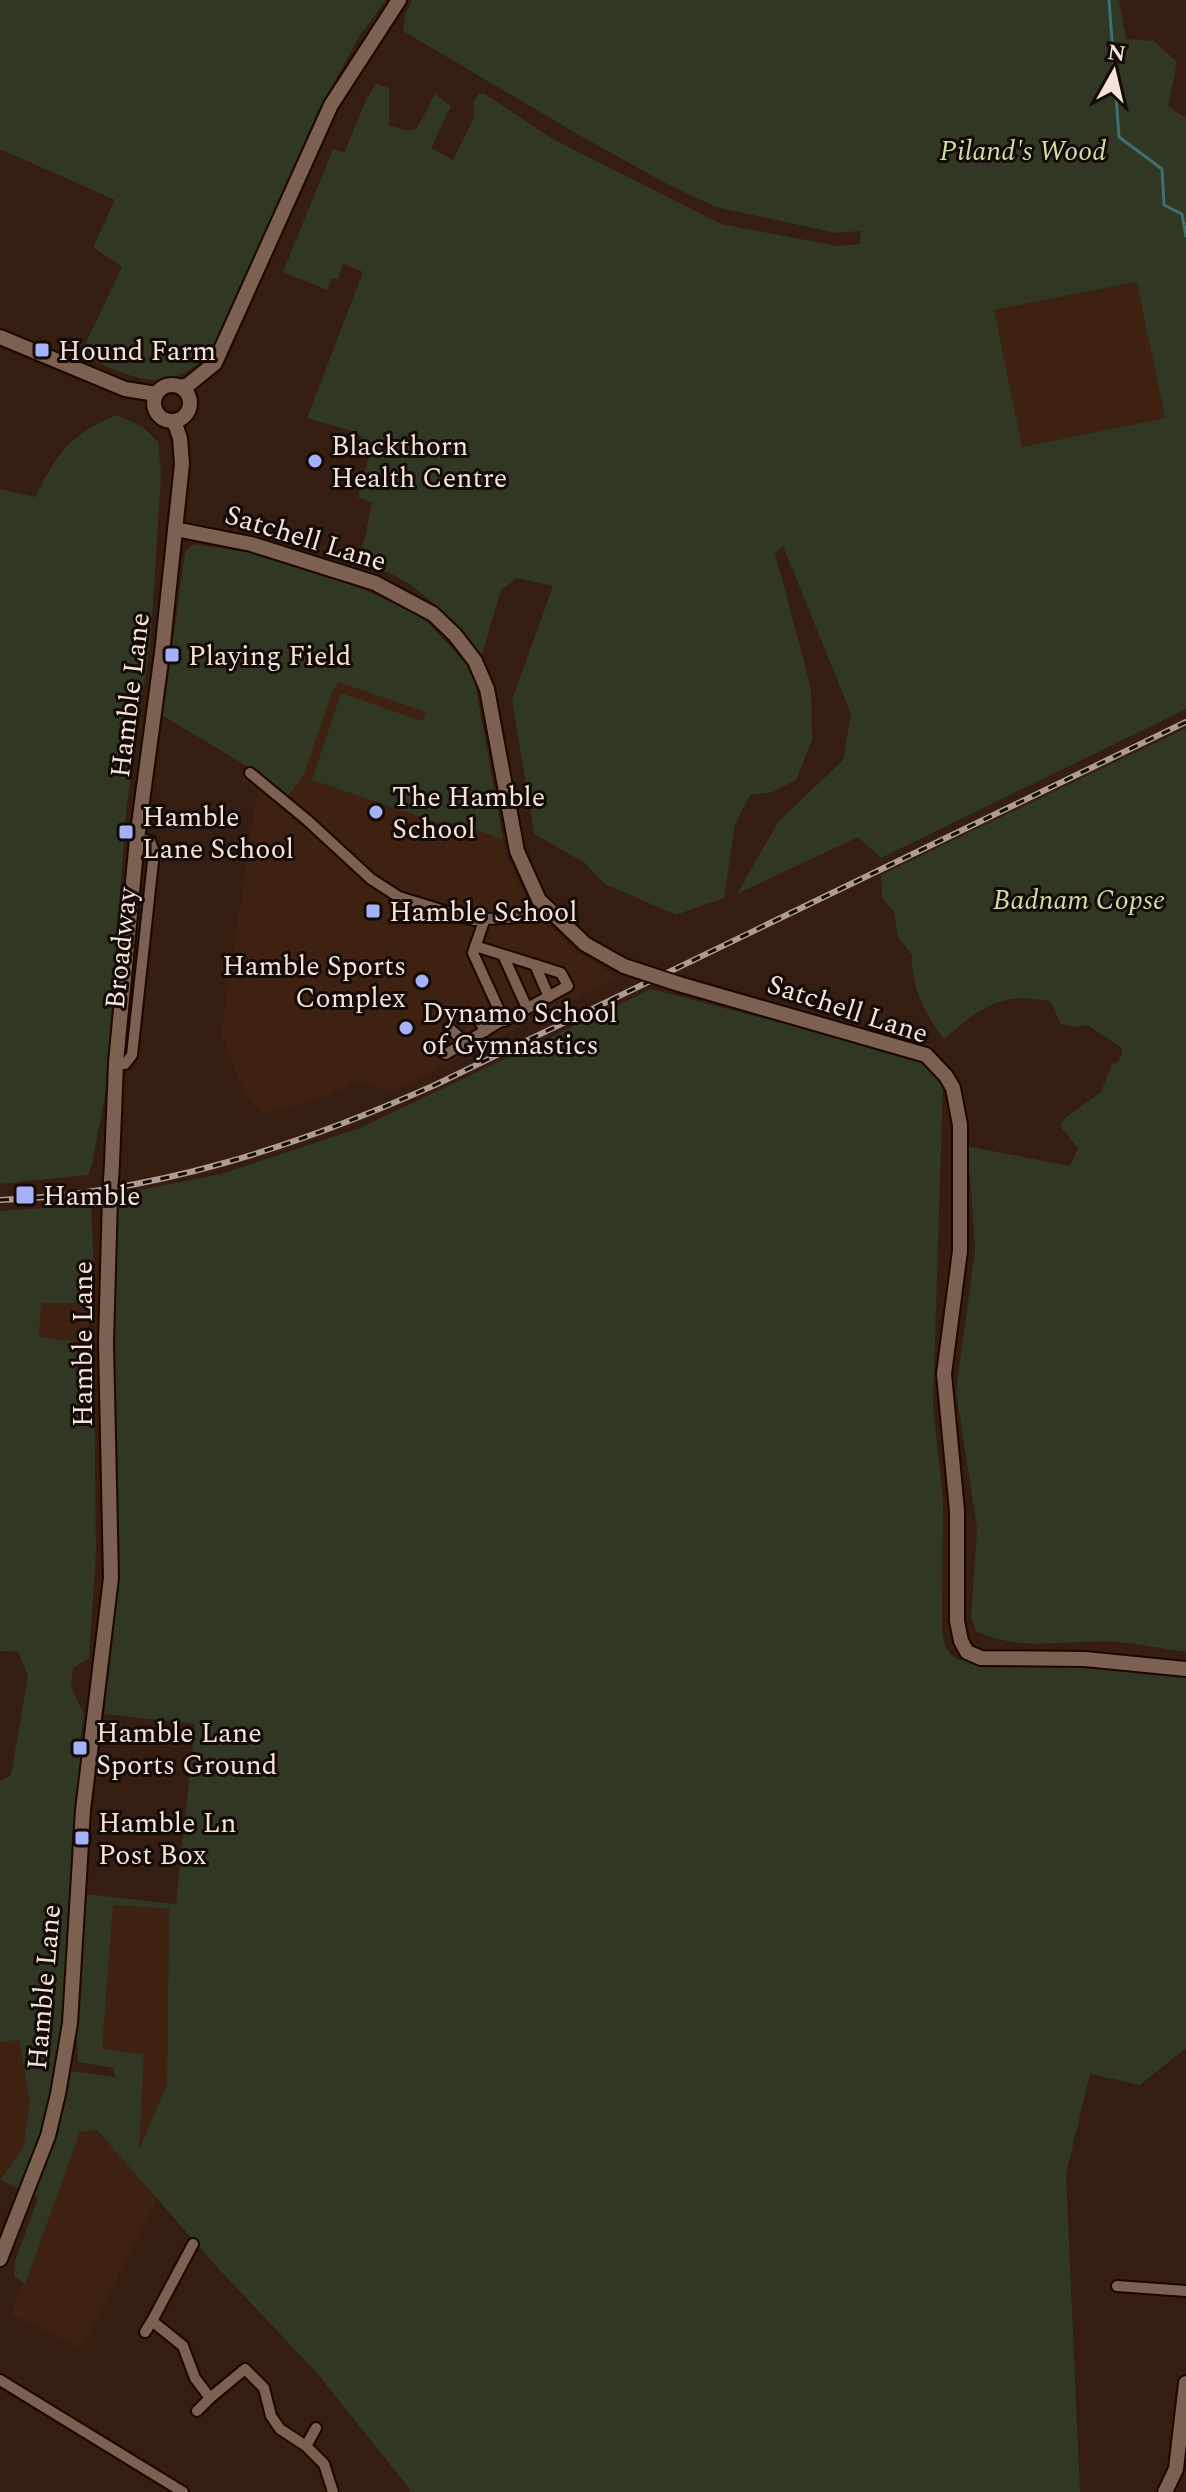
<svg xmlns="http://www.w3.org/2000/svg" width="1186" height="2492" viewBox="0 0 1186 2492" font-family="Spectral,serif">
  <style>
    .built { fill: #3f2111 }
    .green { fill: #303722; fill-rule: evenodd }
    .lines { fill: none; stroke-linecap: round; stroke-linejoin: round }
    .stream { stroke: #3d7073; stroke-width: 3 }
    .street-casing { stroke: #1b0700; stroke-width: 14 }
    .secondary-casing { stroke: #1b0700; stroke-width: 18 }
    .street { stroke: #7c6052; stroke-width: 10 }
    .secondary { stroke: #7c6052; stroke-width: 14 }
    .rail-casing { stroke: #ae9b91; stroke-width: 6 }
    .rail { stroke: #150b06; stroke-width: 3; stroke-dasharray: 9; stroke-linecap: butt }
    .secondary-bridge-casing { stroke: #1b0700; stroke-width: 18; stroke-linecap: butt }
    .secondary-bridge { stroke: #7c6052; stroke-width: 14 }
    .poi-dot { fill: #a6b1fc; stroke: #150b06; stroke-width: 3 }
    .labels { text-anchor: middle; stroke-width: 6; stroke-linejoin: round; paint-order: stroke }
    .park-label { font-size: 28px; font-style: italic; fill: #ccdfa0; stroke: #150b06 }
    .poi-label { font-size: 28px; fill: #f3e3da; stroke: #150b06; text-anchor: start }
    .street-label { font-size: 28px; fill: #f3e3da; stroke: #150b06 }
  </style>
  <rect width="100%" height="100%" fill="#351d11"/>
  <g class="built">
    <path d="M1138 282 1165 419 1021 447 994 310Z"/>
    <path d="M193 544 253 553 363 589 424 618 473 672 506 856 531 908 576 951 617 977 393 1092 358 1080 328 1096 263 1113 246 1097 221 1034 258 786 242 781 247 766 163 716 185 552Z"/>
    <path d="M83 1296H92V1305L88 1311V1336L94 1343V1359L72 1341 39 1338 40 1303H75Z"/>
    <path d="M113 1905 169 1909 166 2157 138 2153 144 2054 101 2050Z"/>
    <path d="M19 2040 31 2102 23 2148 0 2179V2042Z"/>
    <path d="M97 2130 158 2199 81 2348 11 2315 80 2131Z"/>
  </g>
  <g class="green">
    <path d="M0 0H386L359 37 317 114 211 352C165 399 132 377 80 355L122 267 93 247 115 200 0 149Z"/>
    <path d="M412 0H1119L1126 39 1154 41 1177 62 1168 106 1184 117 1186 115V709L881 858 858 837 737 894 778 822 843 760 851 714 783 546 775 553 811 688 812 740 796 780 773 792 750 795 735 825 724 898 676 915 605 884 585 863 534 834 512 700 553 586 517 578 501 590 482 655C450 618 410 571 359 564L372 503 358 497 372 444 352 431 307 418 363 272 343 264 338 279 332 278 327 290 283 272 333 149 344 153 366 100 376 84 389 88V125L408 131 417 128 435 94 451 106 431 148 453 160 474 117 473 103 479 94H485L551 138 721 224 837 246 860 244 861 231 836 233 716 207 669 185 579 135 403 31 406 12ZM1137 282 1165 418 1022 447 994 310Z"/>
    <path d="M116 415 142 426 158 442 161 474 151 636 126 812 106 1090 92 1164 88 1175 0 1184V489L35 497C58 452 69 436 116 415Z"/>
    <path d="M193 544 253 553 363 589 424 618 473 672 503 839 451 822 448 826 312 780 341 693 422 721 426 712 338 682 332 692 304 774 288 796 247 766 163 716 185 552Z"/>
    <path d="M1186 728V1652C1164 1649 1140 1644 1118 1642 1071 1639 1020 1653 976 1631L971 1618 977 1528 956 1391 975 1250 970 1174 958 1170 961 1145 1070 1166 1078 1148 1060 1126 1065 1118 1101 1092 1112 1064 1117 1063 1122 1055V1048L1087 1025 1075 1027 1061 1024 1050 1001C1038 1000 1023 997 1011 999 985 1003 963 1023 944 1039 926 1017 910 984 912 955L898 937 894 912 882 898 881 875Z"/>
    <path d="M651 989 924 1060 937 1072 943 1086 933 1405 943 1500 942 1632 945 1646 952 1656 959 1660 1083 1662 1186 1673V2048L1140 2085 1090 2074 1066 2174 1080 2492H412L316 2372 215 2265 97 2130 80 2132 25 2284 14 2276 15 2261 38 2198 0 2180 23 2148 30 2102 19 2040 0 2042V1781L11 1775 28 1676 18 1652 0 1651V1211L91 1205 94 1274 92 1296H83L75 1303H41L39 1337 72 1341 94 1359 96 1553 89 1658 73 1668 71 1687 84 1713 81 1737 85 1894 176 1904 195 1724 104 1714 111 1653 114 1561V1312L115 1215 119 1194 221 1174 360 1128ZM113 1905 169 1909 167 2085 139 2150 144 2054 102 2049ZM72 2034 77 2042 78 2062 113 2068 116 2077 63 2070Z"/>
  </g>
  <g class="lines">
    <path class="stream" d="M1109 0 1119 137 1162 169 1164 205 1182 214 1186 236"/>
    <defs>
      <g id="street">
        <path d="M250 773 307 820 371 879 399 897 474 920 518 917 547 907"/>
        <path d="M475 946 561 973 568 986 504 1021 473 953 484 921"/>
        <path d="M503 955 527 1008"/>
        <path d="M535 965 549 997"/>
        <path d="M476 1014 485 1031"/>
        <path d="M449 1028 465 1042"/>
        <path d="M430 1045 446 1054 503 1020"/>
        <path d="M116 1063 125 1064 132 1055 154 852 150 841 137 839"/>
        <path d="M193 2244 152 2321 183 2346 195 2378 210 2398 245 2369 264 2388 271 2416 280 2429 306 2446 324 2464 333 2492"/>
        <path d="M1117 2286 1186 2291"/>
        <path d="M145 2332 152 2321"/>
        <path d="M0 2380 183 2492"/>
        <path d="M197 2411 210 2398"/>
        <path d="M306 2446 316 2428"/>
      </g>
      <g id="secondary">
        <path d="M0 337 125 389 156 394"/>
        <circle cx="172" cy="403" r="18"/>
        <path d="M181 387 188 385 215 363 331 105 399 0"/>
        <path d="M175 529 251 544 375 583 433 614 455 635 475 661 487 689 517 851 539 900 585 944 624 966"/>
        <path d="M679 984 926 1055 946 1076 953 1088 960 1125V1251L944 1374 957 1511V1621L961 1641 967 1652 981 1658 1085 1659 1186 1669"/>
        <path d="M112 1163 116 1063 137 839 162 653 182 464 180 438 174 421"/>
        <path d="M0 2259 48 2136 58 2094 70 2023 83 1810 111 1578 106 1343 110 1196"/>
        <path d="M1165 2492 1176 2469 1186 2383"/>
      </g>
    </defs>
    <use href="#street" class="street-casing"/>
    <use href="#secondary" class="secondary-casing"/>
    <use href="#street" class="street"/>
    <use href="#secondary" class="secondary"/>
    <defs>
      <path id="rail" d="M0 1200C152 1194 296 1147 435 1085L1186 722"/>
    </defs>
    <use href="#rail" class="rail-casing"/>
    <use href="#rail" class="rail"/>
    <defs>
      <g id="secondary-bridge">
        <path d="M624 966 679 984"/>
        <path d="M110 1196 112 1163"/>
      </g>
    </defs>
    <use href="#secondary-bridge" class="secondary-bridge-casing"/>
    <use href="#secondary-bridge" class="secondary-bridge"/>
  </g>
  <g class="poi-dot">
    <rect x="34" y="342" width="16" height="16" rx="4"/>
    <circle cx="315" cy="461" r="8"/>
    <rect x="164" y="647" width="16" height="16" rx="4"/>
    <circle cx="376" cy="812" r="8"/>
    <rect x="118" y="824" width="16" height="16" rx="4"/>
    <rect x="365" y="903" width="16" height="16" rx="4"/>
    <circle cx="422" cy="981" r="8"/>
    <circle cx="406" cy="1028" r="8"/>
    <rect x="15" y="1185" width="20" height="20" rx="4"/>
    <rect x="72" y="1740" width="16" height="16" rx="4"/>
    <rect x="74" y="1830" width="16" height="16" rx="4"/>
  </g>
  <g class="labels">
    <g class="park-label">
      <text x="1023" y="160">Piland's Wood</text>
      <text x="1079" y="909">Badnam Copse</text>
    </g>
    <g class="poi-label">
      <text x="58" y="360">Hound Farm</text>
      <text x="331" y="455">Blackthorn<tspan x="331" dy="32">Health Centre</tspan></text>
      <text x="188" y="665">Playing Field</text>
      <text x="392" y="806">The Hamble<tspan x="392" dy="32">School</tspan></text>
      <text x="142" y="826">Hamble<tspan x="142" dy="32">Lane School</tspan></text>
      <text x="389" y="921">Hamble School</text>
      <text x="406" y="975" text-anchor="end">Hamble Sports<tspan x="406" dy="32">Complex</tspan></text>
      <text x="422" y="1022">Dynamo School<tspan x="422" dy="32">of Gymnastics</tspan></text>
      <text x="43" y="1205">Hamble</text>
      <text x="96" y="1742">Hamble Lane<tspan x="96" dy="32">Sports Ground</tspan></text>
      <text x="98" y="1832">Hamble Ln<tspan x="98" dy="32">Post Box</tspan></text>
    </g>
    <g class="street-label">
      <text transform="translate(306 537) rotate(17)" y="10">Satchell Lane</text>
      <text transform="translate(129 695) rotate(-83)" y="10">Hamble Lane</text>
      <text transform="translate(120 948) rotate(-84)" y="10">Broadway</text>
      <text transform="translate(848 1008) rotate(18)" y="10">Satchell Lane</text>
      <text transform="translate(82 1344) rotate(-90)" y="10">Hamble Lane</text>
      <text transform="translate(43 1987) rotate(-85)" y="10">Hamble Lane</text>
    </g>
  </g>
  <g transform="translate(1114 72) rotate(8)" stroke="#150b06" stroke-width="6" paint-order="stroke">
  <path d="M0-6L14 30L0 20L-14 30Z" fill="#f3e3da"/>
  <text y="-12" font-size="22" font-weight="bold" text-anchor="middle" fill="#f3e3da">N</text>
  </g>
</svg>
